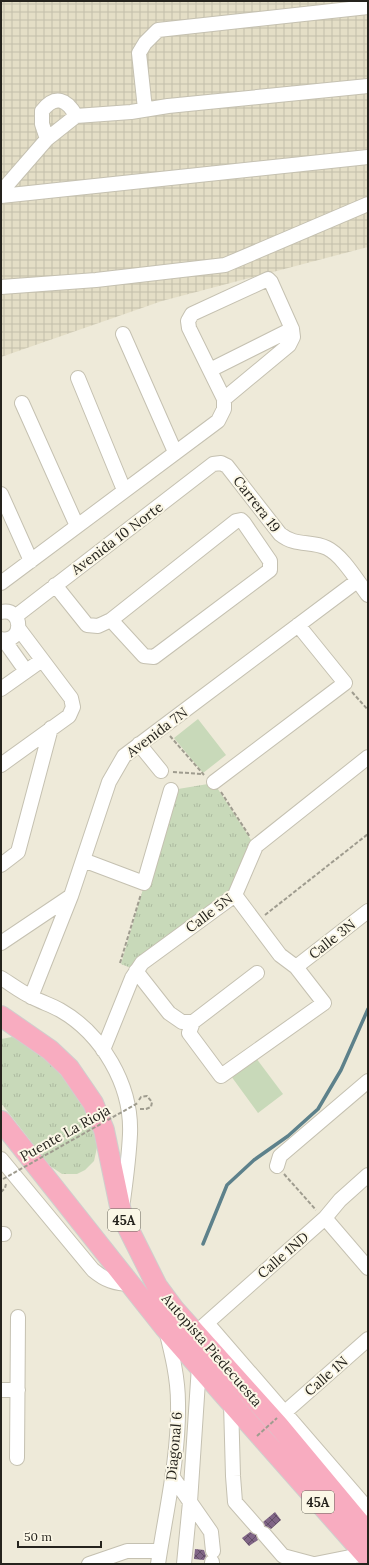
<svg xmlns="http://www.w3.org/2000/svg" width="369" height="1565" font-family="Lora,serif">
  <defs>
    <pattern id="industrial-grid" width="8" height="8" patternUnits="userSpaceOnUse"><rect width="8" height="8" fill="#e4dec6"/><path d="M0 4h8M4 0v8" fill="none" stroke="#c3beaa"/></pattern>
    <pattern id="grass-tufts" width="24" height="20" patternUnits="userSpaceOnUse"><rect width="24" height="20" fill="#c8d9b9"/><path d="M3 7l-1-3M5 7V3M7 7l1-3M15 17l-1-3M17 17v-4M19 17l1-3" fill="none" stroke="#acba9f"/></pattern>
    <pattern id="building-cross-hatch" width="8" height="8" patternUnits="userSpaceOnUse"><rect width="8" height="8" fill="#806586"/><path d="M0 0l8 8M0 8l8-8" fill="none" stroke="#634e67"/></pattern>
  </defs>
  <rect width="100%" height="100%" fill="#eeead9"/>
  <path fill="url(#industrial-grid)" d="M1,1H368V247L162,301L1,357Z"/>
  <path fill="url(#grass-tufts)" d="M214,783L255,846L235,894L136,970L121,964L172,790Z
    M12,1037L27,1042L60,1071L91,1114L98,1143L94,1161L85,1170L77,1174H62L50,1166L1,1103V1039Z"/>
  <path fill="#c8d9b9" d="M198,719L226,755L203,773L174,738Z
    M256,1058L283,1094L258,1113L231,1076Z"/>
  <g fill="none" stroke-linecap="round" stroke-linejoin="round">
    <path stroke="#5d818b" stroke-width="3.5" d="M203,1244L227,1185L254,1160L288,1136L318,1109L341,1070L368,1009"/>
  </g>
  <path fill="url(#building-cross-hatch)" d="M275,1512L281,1520L271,1529L265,1526L263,1522Z
    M250,1532L256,1535L258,1540L249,1546L242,1538Z
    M195,1549L204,1550L206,1556L204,1560L194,1559Z"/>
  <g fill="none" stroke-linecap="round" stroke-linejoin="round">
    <g stroke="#c5c1b1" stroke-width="16">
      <path id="minor" d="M145,109L139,53L145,43L158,30L368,7
        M47,139L42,124V111C55,94 67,99 76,116
        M1,192L47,139L76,116L131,112L168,106L368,86
        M1,196L368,157
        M1,287L96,280L225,265L368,204
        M123,334L175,452
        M210,370L292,329
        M78,378L124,490
        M22,403L77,526
        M1,494L31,561
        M1,583L218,421L224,409V399L289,345L293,337L292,329L271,282L268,279L192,314L188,321L189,328L224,399
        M55,585L87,625L98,626L111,620L236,521L241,520L244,523L270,561V570L154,657L144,656L111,620
        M1,612C24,607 24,644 1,639
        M16,616L213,464L221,463L227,466L280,534C296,547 310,540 327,548C342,555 358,582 368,595
        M4,640L26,671
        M1,689L42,660
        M139,744L161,771
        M1,765L69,716L73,707L71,698L19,629
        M214,782L345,683L298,625
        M83,860L144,883L171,790
        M1,865L18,852L51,728
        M1,943L71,896
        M296,967L368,911
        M136,971L169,1013L182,1022H193L257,973
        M1,978C11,984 21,992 32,997C41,1002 51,1005 60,1010C102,1034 132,1085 130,1134C129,1156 126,1179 123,1201
        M31,997L71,896L109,782L124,756L357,581
        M193,1022L189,1033L221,1076L324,1003L296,967L280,955L235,895
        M103,1050L132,978L142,963L235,895L256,846L368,757
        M1,1159L93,1270C105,1280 115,1284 131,1284
        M277,1166L280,1156L368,1081
        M325,1218L368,1268
        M1,1234H4
        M207,1323L368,1509
        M200,1329L325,1218L340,1200L368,1175
        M1,1390H18
        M231,1403L233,1476L235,1502L257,1527
        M284,1413L368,1339
        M17,1458L18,1317
        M172,1476L211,1532L213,1551
        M264,1534L283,1556L313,1564
        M89,1564L127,1551H160
        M158,1564C166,1510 179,1457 178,1403C178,1378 172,1354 166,1330
        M184,1564L190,1502L199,1366
        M212,1564V1562
        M315,1564L365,1554"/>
    </g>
    <g stroke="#cfcfcd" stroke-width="22">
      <path id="highway" d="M1,1016L50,1050L69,1068L93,1103L104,1130L122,1216L157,1286L174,1309L278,1425L368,1533
        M1,1121L165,1328L368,1558"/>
    </g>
    <path stroke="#9f9c8f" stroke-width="2" stroke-dasharray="4 2" stroke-linecap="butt" d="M352,692L368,710
      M170,736L204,775
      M173,772L202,774
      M221,792L250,837
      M265,915L368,834
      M120,963L141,894
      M139,1100L141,1097L147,1096L152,1102L151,1107L146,1109H140
      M284,1174L316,1210
      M1,1192L5,1188L6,1184"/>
    <use href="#minor" stroke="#fff" stroke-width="14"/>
    <use href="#highway" stroke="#f8acc0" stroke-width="20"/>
    <path stroke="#9f9c8f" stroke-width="2" stroke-dasharray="4 2" stroke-linecap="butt" d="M3,1179L138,1103
      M257,1436L277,1418"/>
  </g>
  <g text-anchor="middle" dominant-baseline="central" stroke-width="4" stroke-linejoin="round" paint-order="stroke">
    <g fill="#fbf7e6" stroke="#656359" stroke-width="1">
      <rect x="108" y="1209" width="32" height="22" rx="3"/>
      <rect x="302" y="1491" width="32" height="22" rx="3"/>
    </g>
    <g font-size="13" font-weight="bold" fill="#25231d">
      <text x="124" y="1220">45A</text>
      <text x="318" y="1502">45A</text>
    </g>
    <g font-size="14" fill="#25231d" stroke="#fbf7e6">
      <text transform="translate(257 504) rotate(52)">Carrera 19</text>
      <text transform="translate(117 538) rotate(-37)">Avenida 10 Norte</text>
      <text transform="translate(157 732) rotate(-37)">Avenida 7N</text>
      <text transform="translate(209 913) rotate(-37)">Calle 5N</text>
      <text transform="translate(332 939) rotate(-38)">Calle 3N</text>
      <text transform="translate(65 1133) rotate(-29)">Puente La Rioja</text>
      <text transform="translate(283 1255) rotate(-41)">Calle 1ND</text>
      <text transform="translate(212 1350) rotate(49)">Autopista Piedecuesta</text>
      <text transform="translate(326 1376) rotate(-41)">Calle 1N</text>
      <text transform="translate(174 1446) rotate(-85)">Diagonal 6</text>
    </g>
  </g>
  <rect width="369" height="1565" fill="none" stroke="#25231d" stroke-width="4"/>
  <path d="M18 1541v6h83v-6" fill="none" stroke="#25231d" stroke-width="2"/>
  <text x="24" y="1541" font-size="12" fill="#25231d" stroke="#fbf7e6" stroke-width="3" paint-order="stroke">50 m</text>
</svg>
